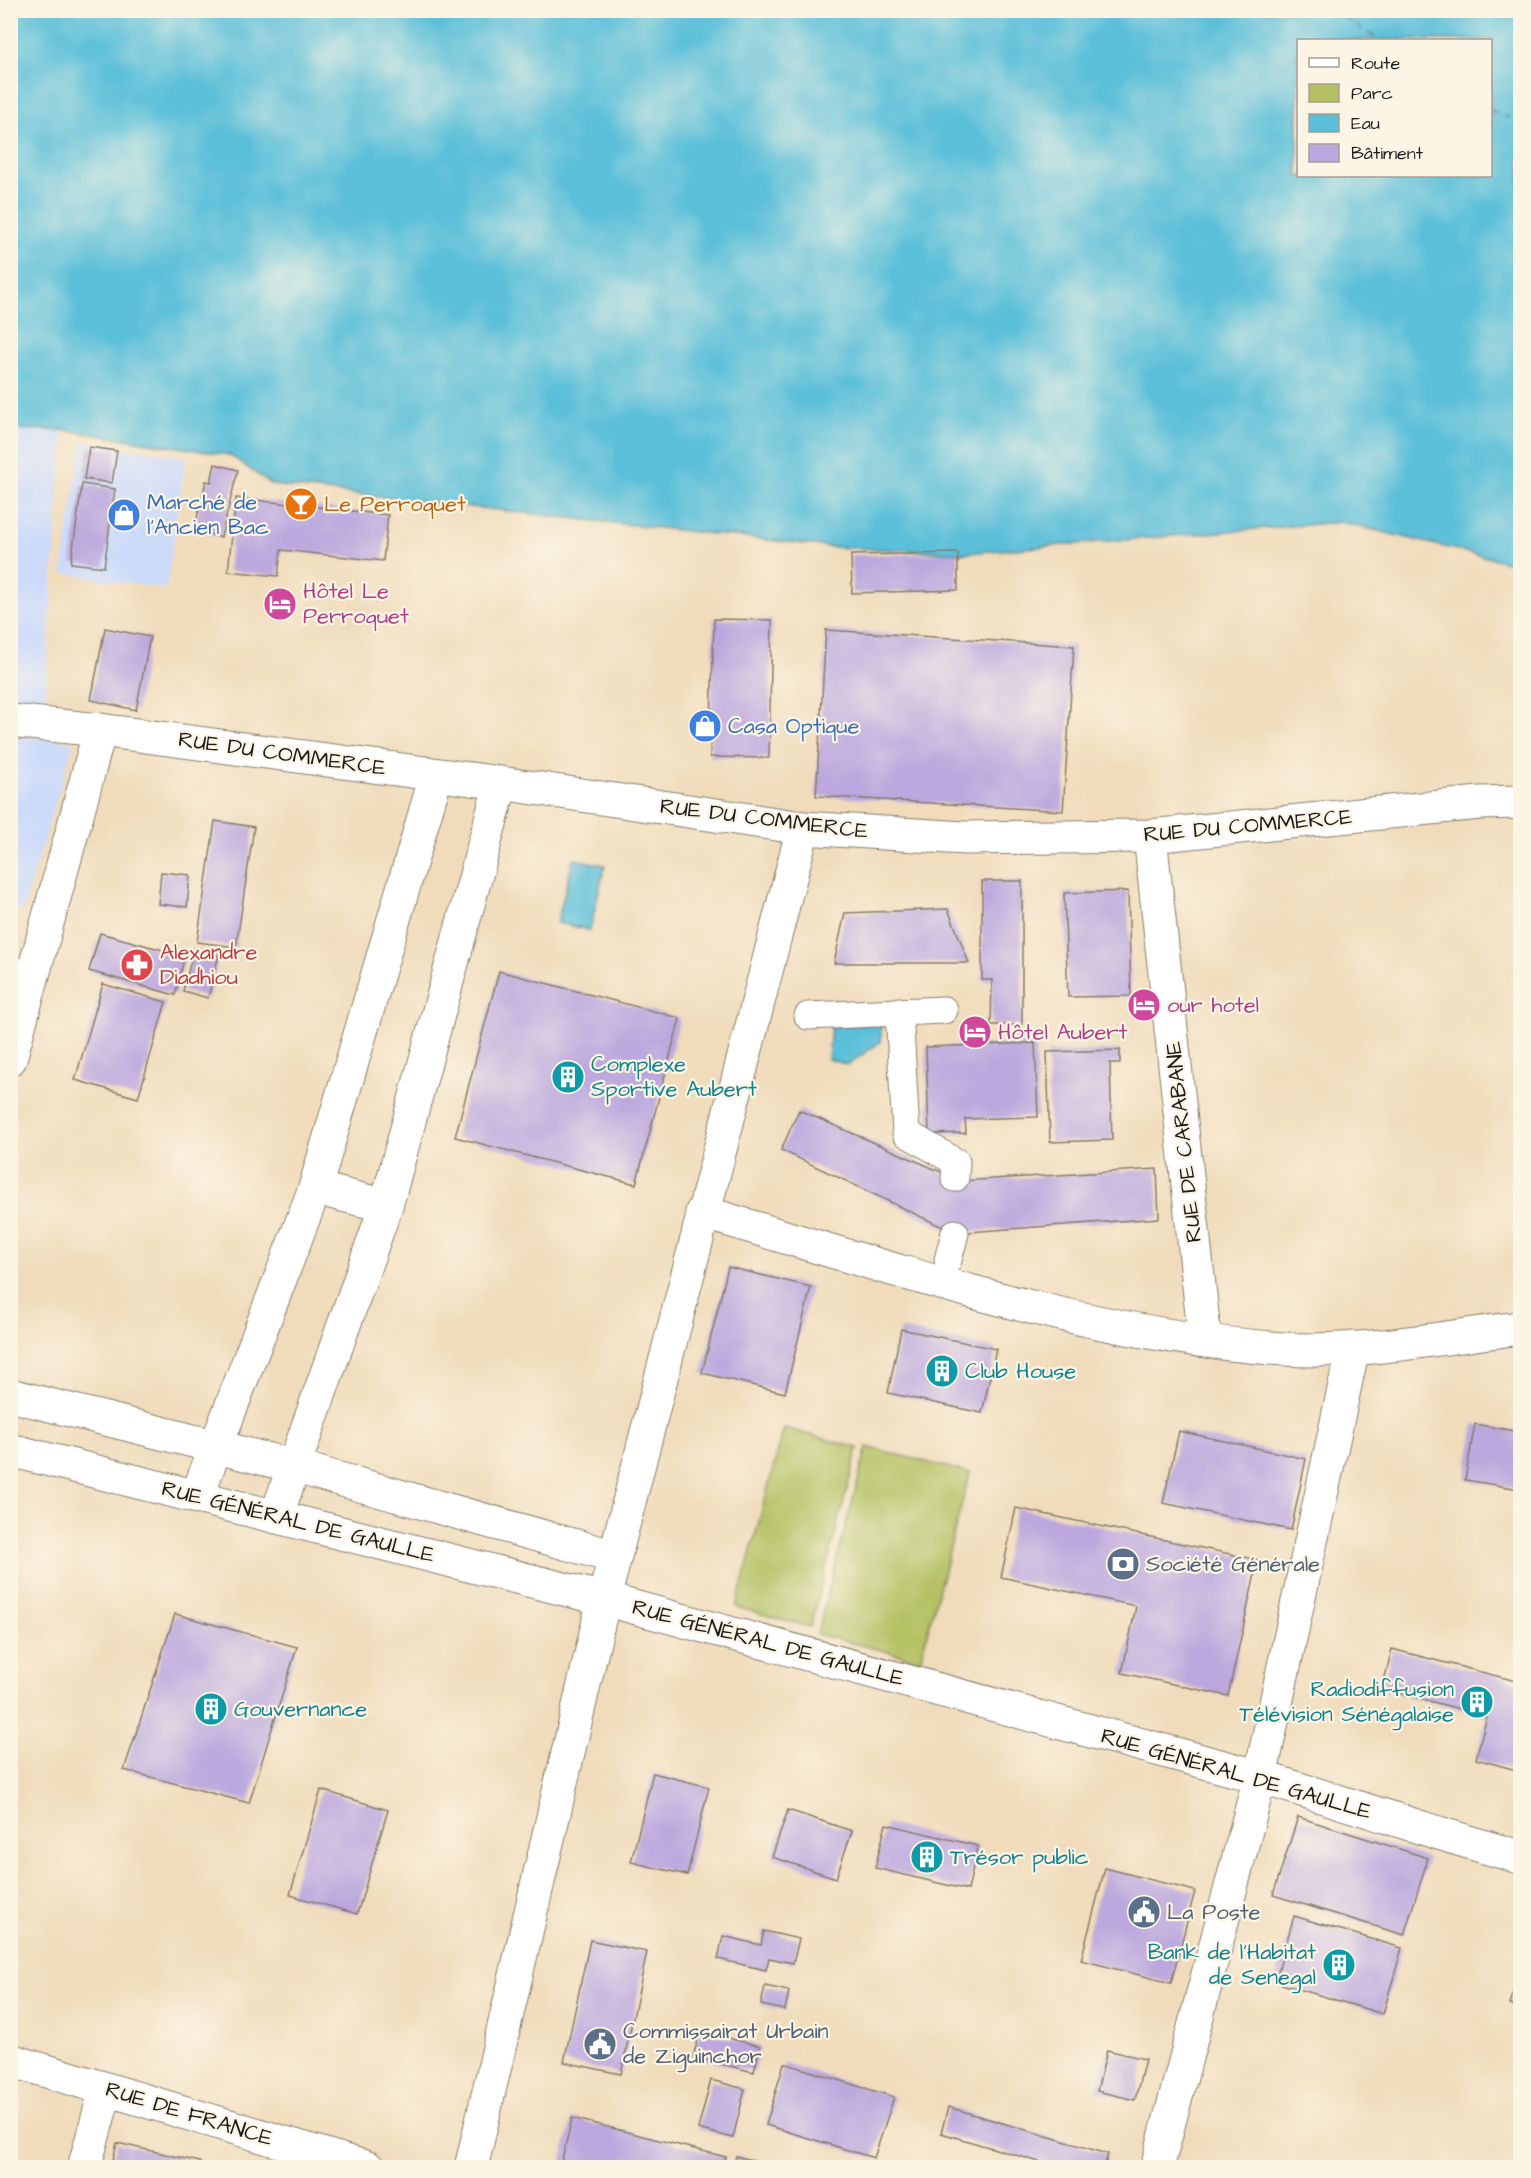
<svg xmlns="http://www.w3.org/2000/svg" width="1531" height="2178" font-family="'Architects Daughter',sans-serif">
  <rect width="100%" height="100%" fill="#fcf5e5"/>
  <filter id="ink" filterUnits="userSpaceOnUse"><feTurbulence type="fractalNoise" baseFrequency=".0167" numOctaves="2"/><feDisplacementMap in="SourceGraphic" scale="12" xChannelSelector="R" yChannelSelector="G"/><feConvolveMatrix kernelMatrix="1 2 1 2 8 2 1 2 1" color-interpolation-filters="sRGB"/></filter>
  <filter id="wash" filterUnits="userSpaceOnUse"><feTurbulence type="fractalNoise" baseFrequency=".008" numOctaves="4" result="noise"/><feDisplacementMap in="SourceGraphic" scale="24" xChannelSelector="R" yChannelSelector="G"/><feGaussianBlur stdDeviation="1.35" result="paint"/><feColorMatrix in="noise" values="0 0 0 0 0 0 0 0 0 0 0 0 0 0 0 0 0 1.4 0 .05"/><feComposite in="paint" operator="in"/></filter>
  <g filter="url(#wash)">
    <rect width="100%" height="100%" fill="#f0dcbb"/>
    <path fill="#cddbfa" d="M11,429L63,430L44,709L11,705Z
      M82,441L186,457L166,589L62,573Z
      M11,735L74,742L22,911L11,909Z"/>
    <path fill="#b4c163" stroke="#686e40" stroke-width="1.5" d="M784,1428L858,1448L810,1627L736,1607Z
      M867,1447L970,1473L920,1660L817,1634Z"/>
    <path fill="#5bbfd9" stroke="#3c6e7a" stroke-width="1.5" fill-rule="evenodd" d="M11,10L1520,11V565L1341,522L965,553L831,547L272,485L230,455L64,430L11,429ZM1298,40H1490V176H1298Z
      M573,859L605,865L590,930L557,923Z
      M881,1024V1041L848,1065L828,1059L831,1026Z"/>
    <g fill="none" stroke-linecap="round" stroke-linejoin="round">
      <path stroke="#355d68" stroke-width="1.5" stroke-dasharray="8 6" stroke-linecap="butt" d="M1332,10L1379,40
        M1490,110L1520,122"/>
    </g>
    <g id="blocks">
      <path fill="#bca8de" d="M89,447L117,451L112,483L84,479Z
        M215,464L238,470L221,537L194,531L206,481L211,482Z
        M82,484L115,489L104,567L71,563Z
        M236,498L388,515L383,561L281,550L278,576L228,571Z
        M958,553V590L852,593L851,555Z
        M714,619L772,620L769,758L710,757Z
        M105,628L150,637L136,710L91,700Z
        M826,630L1074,646L1063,811L816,796Z
        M215,821L254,827L236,947L197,942Z
        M161,872L190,875L187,907L158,904Z
        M982,881H1022V1025H991L992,980H982Z
        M1128,891L1131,996L1068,997L1064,893Z
        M948,909L969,963H834L845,913Z
        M100,933L185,956L175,995L89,971Z
        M194,949L219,955L208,998L183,991Z
        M499,971L680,1018L636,1184L455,1137Z
        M103,984L166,1002L138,1098L75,1080Z
        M1035,1043L1038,1117L965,1119L966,1133L929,1134L926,1047Z
        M1120,1050V1063H1110L1112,1140L1050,1142L1047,1052Z
        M799,1110L962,1181L1157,1169L1159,1218L955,1233L781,1150Z
        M728,1267L811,1287L785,1393L702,1373Z
        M901,1329L996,1349L982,1413L888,1393Z
        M1475,1424L1520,1432V1489L1465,1480Z
        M1179,1431L1306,1459L1291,1530L1163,1503Z
        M1016,1508L1258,1560L1228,1696L1122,1673L1136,1606L1001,1577Z
        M175,1614L297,1647L249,1803L124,1770Z
        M1392,1649L1520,1682V1771L1476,1759L1487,1716L1382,1689Z
        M653,1773L709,1787L687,1875L631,1862Z
        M321,1790L388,1810L357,1914L290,1895Z
        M788,1810L852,1831L836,1878L772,1857Z
        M1298,1817L1428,1858L1404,1935L1273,1895Z
        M886,1824L978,1846L968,1890L875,1868Z
        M1105,1868L1195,1891L1171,1983L1081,1960Z
        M1294,1916L1402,1948L1383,2014L1275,1982Z
        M764,1931L799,1939L793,1963L769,1958L766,1970L718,1959L723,1936L761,1945Z
        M590,1940L647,1952L621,2074L564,2062Z
        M1520,1965V2008L1510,2005Z
        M765,1986L789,1991L785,2010L761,2005Z
        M700,2031L760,2046L754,2072L693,2057Z
        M1107,2050L1145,2059L1135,2100L1097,2091Z
        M784,2063L894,2097L874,2158L766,2125Z
        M711,2080L745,2089L733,2138L698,2129Z
        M948,2107L1108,2154L1104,2168H1060L941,2133Z
        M572,2118L726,2157L723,2168H560Z
        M117,2143L200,2162L199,2168H111Z
        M736,2156L778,2167V2168H733Z"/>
    </g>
  </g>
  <g filter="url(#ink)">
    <use href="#blocks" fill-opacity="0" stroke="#867c6c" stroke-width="1.5"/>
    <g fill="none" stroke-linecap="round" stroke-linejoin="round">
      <g stroke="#867c6c" stroke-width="29">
        <path id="pedestrian" d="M899,1011L906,1133L956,1162L955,1178
          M808,1016L944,1010
          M948,1260L955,1233"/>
      </g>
      <g stroke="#867c6c" stroke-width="35">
        <path id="minor" d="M10,721L100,730
          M1150,836L1205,1341
          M315,1188L386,1206
          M702,1212C891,1268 1088,1336 1285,1349C1363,1354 1443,1337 1520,1328
          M10,1395L293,1466L615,1557
          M10,1450L604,1599L1260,1777C1347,1803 1433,1833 1520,1857
          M197,1496L315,1188L436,776
          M276,1517L386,1206L501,783
          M10,2060L368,2168
          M84,2168L106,2089
          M471,2168L604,1599L803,828
          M1157,2168L1260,1777L1353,1348"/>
      </g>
      <g stroke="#867c6c" stroke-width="35">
        <path id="tertiary" d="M10,1059L100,730L501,783L803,828L965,838L1150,836L1480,803L1520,802"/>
      </g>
      <use href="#pedestrian" stroke="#fff" stroke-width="27"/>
      <use href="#minor" stroke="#fff" stroke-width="33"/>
      <use href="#tertiary" stroke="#fff" stroke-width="33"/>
    </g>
  </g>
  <defs>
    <g id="bar-disc" transform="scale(1.725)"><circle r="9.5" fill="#e8710a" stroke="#fcf5e5"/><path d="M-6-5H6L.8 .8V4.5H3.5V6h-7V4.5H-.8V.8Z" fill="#fff"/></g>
    <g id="shop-disc" transform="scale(1.725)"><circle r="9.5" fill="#3f7fe0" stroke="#fcf5e5"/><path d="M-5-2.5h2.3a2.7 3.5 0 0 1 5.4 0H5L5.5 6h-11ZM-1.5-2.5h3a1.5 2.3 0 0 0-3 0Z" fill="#fff"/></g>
    <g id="hotel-disc" transform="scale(1.725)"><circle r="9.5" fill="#d1479c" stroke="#fcf5e5"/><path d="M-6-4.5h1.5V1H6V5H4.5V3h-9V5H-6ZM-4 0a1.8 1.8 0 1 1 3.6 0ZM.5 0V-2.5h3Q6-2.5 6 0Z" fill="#fff"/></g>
    <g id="pharmacy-disc" transform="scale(1.725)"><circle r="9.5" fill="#e0444e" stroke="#fcf5e5"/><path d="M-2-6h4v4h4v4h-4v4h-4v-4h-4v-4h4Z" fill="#fff"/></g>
    <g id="building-disc" transform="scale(1.725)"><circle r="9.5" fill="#0f9aa8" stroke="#fcf5e5"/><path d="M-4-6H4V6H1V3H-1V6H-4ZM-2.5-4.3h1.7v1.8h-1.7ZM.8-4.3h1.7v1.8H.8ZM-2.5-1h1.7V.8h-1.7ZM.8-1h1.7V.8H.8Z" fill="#fff"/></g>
    <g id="bank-disc" transform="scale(1.725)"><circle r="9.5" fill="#5c6f8a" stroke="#fcf5e5"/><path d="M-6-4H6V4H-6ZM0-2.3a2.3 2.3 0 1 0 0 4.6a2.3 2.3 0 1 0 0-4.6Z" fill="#fff"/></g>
    <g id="civic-disc" transform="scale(1.725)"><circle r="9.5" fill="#5c6f8a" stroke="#fcf5e5"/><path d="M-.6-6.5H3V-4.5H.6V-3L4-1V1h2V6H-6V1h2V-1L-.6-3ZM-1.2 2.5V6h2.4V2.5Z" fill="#fff"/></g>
  </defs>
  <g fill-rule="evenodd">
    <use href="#bar-disc" x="301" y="504"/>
    <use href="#shop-disc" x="124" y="515"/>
    <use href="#hotel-disc" x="280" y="604"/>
    <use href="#shop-disc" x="705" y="726"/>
    <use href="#pharmacy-disc" x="137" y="965"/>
    <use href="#hotel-disc" x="1144" y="1005"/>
    <use href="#hotel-disc" x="975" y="1032"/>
    <use href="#building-disc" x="568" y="1077"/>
    <use href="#building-disc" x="942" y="1371"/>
    <use href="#bank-disc" x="1123" y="1564"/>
    <use href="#building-disc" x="1477" y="1702"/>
    <use href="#building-disc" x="211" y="1709"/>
    <use href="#building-disc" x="927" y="1857"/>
    <use href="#civic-disc" x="1144" y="1912"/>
    <use href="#building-disc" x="1339" y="1965"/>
    <use href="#civic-disc" x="600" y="2044"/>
  </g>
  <g text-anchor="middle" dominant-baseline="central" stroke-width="4.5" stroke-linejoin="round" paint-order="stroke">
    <g font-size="22" fill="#366cbe" stroke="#fcf5e5" text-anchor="start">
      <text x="147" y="502">Marché de<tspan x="147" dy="25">l'Ancien Bac</tspan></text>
      <text x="728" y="726">Casa Optique</text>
    </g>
    <g font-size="22" fill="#c56008" stroke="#fcf5e5" text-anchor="start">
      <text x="324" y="504">Le Perroquet</text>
    </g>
    <g font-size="22" fill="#b23c85" stroke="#fcf5e5" text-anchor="start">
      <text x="303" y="591">Hôtel Le<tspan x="303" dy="25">Perroquet</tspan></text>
      <text x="1167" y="1005">our hotel</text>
      <text x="998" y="1032">Hôtel Aubert</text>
    </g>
    <g font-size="22" fill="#1c1c1c" stroke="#fcf5e5">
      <text transform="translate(282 754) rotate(8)">RUE DU COMMERCE</text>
      <text transform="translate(764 819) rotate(7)">RUE DU COMMERCE</text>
      <text transform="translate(1248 826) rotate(-5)">RUE DU COMMERCE</text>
      <text transform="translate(1184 1142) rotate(-96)">RUE DE CARABANE</text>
      <text transform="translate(298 1522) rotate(14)">RUE GÉNÉRAL DE GAULLE</text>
      <text transform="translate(768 1643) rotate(15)">RUE GÉNÉRAL DE GAULLE</text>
      <text transform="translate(1236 1774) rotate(16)">RUE GÉNÉRAL DE GAULLE</text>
      <text transform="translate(189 2114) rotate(17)">RUE DE FRANCE</text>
    </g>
    <g font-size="22" fill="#be3a42" stroke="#fcf5e5" text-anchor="start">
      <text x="160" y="952">Alexandre<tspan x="160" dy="25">Diadhiou</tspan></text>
    </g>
    <g font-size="22" fill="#0d838f" stroke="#fcf5e5" text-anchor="start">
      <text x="591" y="1064">Complexe<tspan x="591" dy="25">Sportive Aubert</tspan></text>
      <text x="965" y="1371">Club House</text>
      <text x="1454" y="1689" text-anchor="end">Radiodiffusion<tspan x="1454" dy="25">Télévision Sénégalaise</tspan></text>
      <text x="234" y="1709">Gouvernance</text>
      <text x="950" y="1857">Trésor public</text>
      <text x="1316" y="1952" text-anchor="end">Bank de l'Habitat<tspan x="1316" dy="25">de Senegal</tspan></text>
    </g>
    <g font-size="22" fill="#4e5e75" stroke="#fcf5e5" text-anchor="start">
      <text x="1146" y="1564">Société Générale</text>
      <text x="1167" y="1912">La Poste</text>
      <text x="623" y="2031">Commissairat Urbain<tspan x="623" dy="25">de Ziguinchor</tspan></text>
    </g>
  </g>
  <rect width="1531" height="2178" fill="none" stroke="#fcf5e5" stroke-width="36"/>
  <rect x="1297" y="39" width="195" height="138" fill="#fcf5e5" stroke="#a29e95" stroke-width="1.5"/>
  <rect x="1309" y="58" width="30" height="9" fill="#ffffff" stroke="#a29e95" stroke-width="1.5"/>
  <text x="1351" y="69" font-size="18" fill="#1c1c1c">Route</text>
  <rect x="1309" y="84" width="30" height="18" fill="#b4c163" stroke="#a29e95" stroke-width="1.5"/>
  <text x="1351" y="99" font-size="18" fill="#1c1c1c">Parc</text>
  <rect x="1309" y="114" width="30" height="18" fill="#5bbfd9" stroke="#a29e95" stroke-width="1.5"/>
  <text x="1351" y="129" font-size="18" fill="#1c1c1c">Eau</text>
  <rect x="1309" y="144" width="30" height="18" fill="#bca8de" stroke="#a29e95" stroke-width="1.5"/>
  <text x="1351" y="159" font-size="18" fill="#1c1c1c">Bâtiment</text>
</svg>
